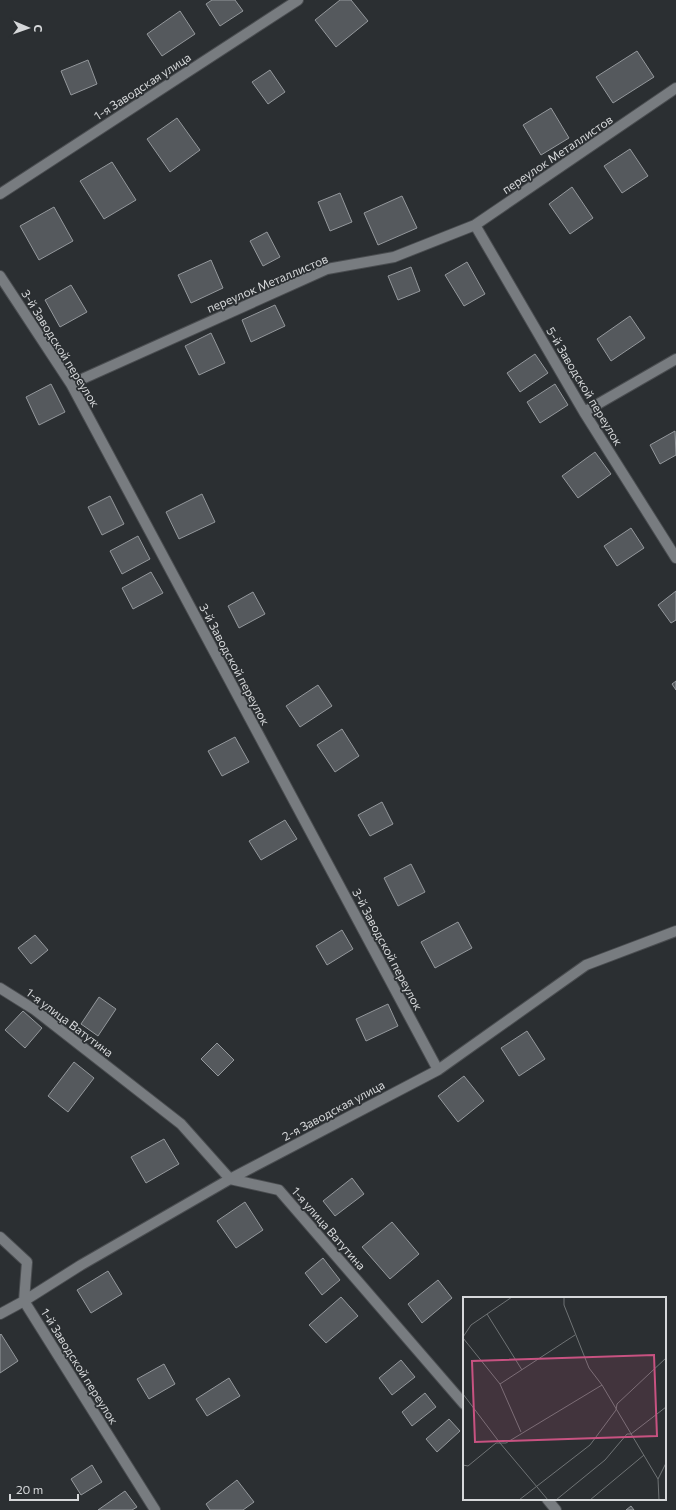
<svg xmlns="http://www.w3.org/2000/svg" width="676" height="1510" font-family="Commissioner,sans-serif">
  <rect width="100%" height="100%" fill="#2b2f32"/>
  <path fill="#55595d" stroke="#94989c" d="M212,0H235L243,11L220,26L206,4Z
    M340,0H351L368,21L336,47L315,20Z
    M180,11L195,34L162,56L147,34Z
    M637,51L654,77L613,103L596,77Z
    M88,60L97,84L71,95L61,71Z
    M270,70L285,92L268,104L252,82Z
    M551,108L569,138L541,155L523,125Z
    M177,118L200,150L170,172L147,139Z
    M630,149L648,176L622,193L604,166Z
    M112,162L136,200L104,219L80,181Z
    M572,187L593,218L570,234L549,204Z
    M340,193L352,222L330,231L318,202Z
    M402,196L417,228L378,245L364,213Z
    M54,207L73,241L39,260L20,226Z
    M267,232L280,257L263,266L250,241Z
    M211,260L223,288L191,303L178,275Z
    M467,262L485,294L464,306L445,275Z
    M411,267L420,291L398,300L388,276Z
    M71,285L87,312L60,327L45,300Z
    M275,305L285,326L251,342L242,320Z
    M630,316L645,338L611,361L597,339Z
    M211,333L225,363L199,375L185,346Z
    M535,354L548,373L520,392L507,373Z
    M51,384L65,412L39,425L26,397Z
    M555,384L568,405L540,423L527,402Z
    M675,431L676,455L660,464L650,445Z
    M595,452L611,474L578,498L562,476Z
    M202,494L215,522L179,539L166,512Z
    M110,496L124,524L102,535L88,507Z
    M631,528L644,548L617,566L604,546Z
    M138,536L150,559L122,574L110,551Z
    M151,572L163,593L133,609L122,588Z
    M676,591V620L671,623L658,605Z
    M253,592L265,614L239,628L228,606Z
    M676,681V690L672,684Z
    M318,685L332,706L300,727L286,706Z
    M342,729L359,756L335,772L317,745Z
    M235,737L249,762L222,776L208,751Z
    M382,802L393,824L370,836L358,815Z
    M285,820L297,839L261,860L249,841Z
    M411,864L425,892L398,906L384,878Z
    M458,922L472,948L435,968L421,942Z
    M342,930L353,949L327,965L316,946Z
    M35,935L48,950L31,964L18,948Z
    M99,997L116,1009L98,1036L81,1024Z
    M388,1004L398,1026L366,1041L356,1019Z
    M23,1011L42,1028L25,1048L5,1030Z
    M527,1031L545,1059L519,1076L501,1048Z
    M217,1043L234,1060L218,1076L201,1059Z
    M74,1062L94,1078L68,1112L48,1096Z
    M464,1076L484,1101L458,1122L438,1096Z
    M164,1139L179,1164L146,1183L131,1157Z
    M352,1178L364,1194L335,1216L323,1201Z
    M245,1202L263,1230L236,1248L217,1221Z
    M392,1222L419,1254L390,1279L362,1247Z
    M323,1258L340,1280L322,1295L305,1273Z
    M108,1271L122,1294L91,1313L77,1290Z
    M438,1280L452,1298L422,1323L408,1304Z
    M341,1297L358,1316L326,1343L309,1325Z
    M1,1334L18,1361L0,1373V1335Z
    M401,1360L415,1377L392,1395L379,1378Z
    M164,1364L175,1384L149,1399L137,1379Z
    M229,1378L240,1396L207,1416L196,1399Z
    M425,1393L436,1407L412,1426L402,1412Z
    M449,1419L460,1431L437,1452L426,1439Z
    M92,1465L102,1482L81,1495L71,1479Z
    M237,1480L254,1502L243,1510H210L206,1504Z
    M125,1491L137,1507L132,1510H98Z
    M631,1506L634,1510H626Z"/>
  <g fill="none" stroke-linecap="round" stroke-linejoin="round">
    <g stroke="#4a4d50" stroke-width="12">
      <path id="street" d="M0,194L298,0
        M475,225L584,412L676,558
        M0,276L71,384L438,1070
        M71,384L327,269L394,257L475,225L676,88
        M584,412L676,359
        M0,988L35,1010L181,1124L230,1179L279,1190L464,1404
        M0,1237L27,1262L24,1301L155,1510
        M0,1314L24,1301L81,1265L230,1179L438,1070L586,965L676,931
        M547,1499L556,1510"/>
    </g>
    <use href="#street" stroke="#787c80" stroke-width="10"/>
  </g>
  <g text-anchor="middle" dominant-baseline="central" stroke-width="3.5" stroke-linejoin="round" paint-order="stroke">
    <g font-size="12" fill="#d6d8da" stroke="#2b2f32">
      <text transform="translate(142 86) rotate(-33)">1-я Заводская улица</text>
      <text transform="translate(557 154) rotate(-34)">переулок Металлистов</text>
      <text transform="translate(267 283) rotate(-23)">переулок Металлистов</text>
      <text transform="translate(61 348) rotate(58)">3-й Заводской переулок</text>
      <text transform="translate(585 386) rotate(59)">5-й Заводской переулок</text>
      <text transform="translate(235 664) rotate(62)">3-й Заводской переулок</text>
      <text transform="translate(388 949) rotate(62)">3-й Заводской переулок</text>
      <text transform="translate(70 1022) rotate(37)">1-я улица Ватутина</text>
      <text transform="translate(333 1110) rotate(-28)">2-я Заводская улица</text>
      <text transform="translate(329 1228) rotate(49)">1-я улица Ватутина</text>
      <text transform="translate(80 1366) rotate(58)">1-й Заводской переулок</text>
    </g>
  </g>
  <g transform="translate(463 1297)">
    <rect width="203" height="203" fill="#2b2f32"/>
    <path fill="none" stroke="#6f7375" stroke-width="1" d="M101,0V8L126,71L139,88L195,182M24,17L59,73M0,40L8,28L49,0M0,41L37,87L58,135M37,87L112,38M0,97L37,146L85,203M0,168L5,169L33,146H43L139,88M56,203L127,148L153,113L154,107L203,61M93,203L142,163L164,137H168L203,110M127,203L181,158M196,203L195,182L203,166"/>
    <path fill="#c85281" fill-opacity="0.15" stroke="#c85281" stroke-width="2" d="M191,58L194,139L12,145L9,64Z"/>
    <rect width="203" height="203" fill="none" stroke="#d6d8da" stroke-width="2"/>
  </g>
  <g transform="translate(28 28) rotate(92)" stroke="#2b2f32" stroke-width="3" paint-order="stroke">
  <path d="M0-3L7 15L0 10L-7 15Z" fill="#d6d8da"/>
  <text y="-6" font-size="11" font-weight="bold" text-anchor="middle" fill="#d6d8da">С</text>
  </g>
  <path d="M10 1494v6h68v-6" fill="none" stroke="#d6d8da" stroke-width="2"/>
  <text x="16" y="1494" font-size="12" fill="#d6d8da" stroke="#2b2f32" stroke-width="3" paint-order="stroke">20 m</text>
</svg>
